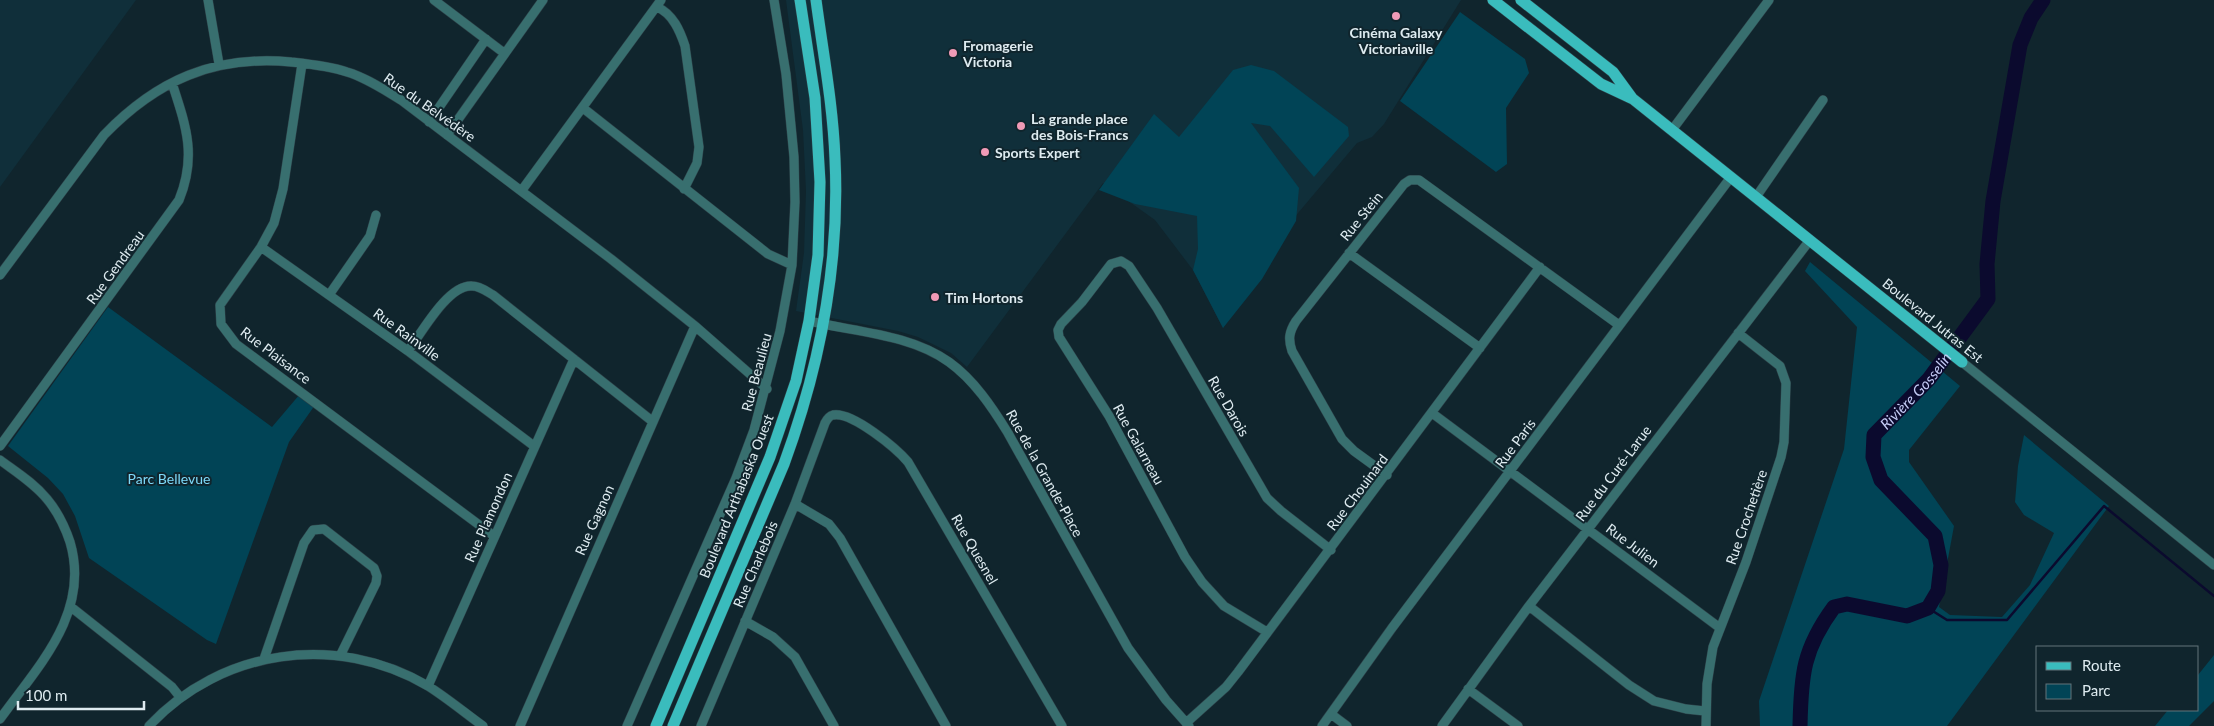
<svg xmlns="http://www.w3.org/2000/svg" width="2214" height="726" font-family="Lato,sans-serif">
  <rect width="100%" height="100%" fill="#10252d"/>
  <path fill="#102f3a" d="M0,0H136L0,187Z
    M786,0H1461L1384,124L1372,137L1357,143L1293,219L1223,328L1193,270L1155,220L1103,183L967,367L951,353L918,337L898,331L796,311L804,253L806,191L803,130Z"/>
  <path fill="#014456" d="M1460,12L1525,59L1529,73L1506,108L1507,164L1496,172L1400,101Z
    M1251,65L1274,71L1348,127L1349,136L1314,177L1270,126L1251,123L1299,188L1296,221L1262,279L1223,328L1193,270L1198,249L1197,216L1135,204L1099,190L1154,114L1179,137L1233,70Z
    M1810,262L1960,386L1909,450V462L1954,526L1939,607L1950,615L2002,617L2030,585L2054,533L2024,515L2015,502L2018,466L2024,435L2109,506L1947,726H1760L1759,701L1844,449L1857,327L1805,271Z
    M108,307L272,427L300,394L315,405L289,442L216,644L207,640L89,558L75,516L63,494L48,478L8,446Z
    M2214,655V701L2189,726H2155L2168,710H2198V675Z"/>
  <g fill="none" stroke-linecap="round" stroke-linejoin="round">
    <path stroke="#0b0a2e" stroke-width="2.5" d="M1928,608L1947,620H2007L2104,506L2214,596"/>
    <path stroke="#0b0a2e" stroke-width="15" id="s1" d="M1800,726C1801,675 1803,649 1834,607L1847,604L1907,616L1928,608L1938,591L1941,565L1935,536L1881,480L1873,457L1874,435L1929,379L1988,299L1987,264L1993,201L2020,45L2031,18L2043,0"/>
    <g stroke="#2d4148" stroke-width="10">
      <path id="minor" d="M208,0L219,64
        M434,0L504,53
        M657,7C673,14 680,31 685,46L699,147L697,163L684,189
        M302,64L283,189L274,223L261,247L220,305L221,324L236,344L494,536
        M583,108L768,254L792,265
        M429,122L486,39
        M1672,130L1769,0
        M447,135L543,0
        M522,190L661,0
        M1756,197L1823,100
        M261,247L408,351L534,446
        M1349,253L1480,348
        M0,275L104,135C157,80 214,55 291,62C309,64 329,66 347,72C367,78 384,90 401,100L611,259L695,326L767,389
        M329,295L370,236L376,215
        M809,321C855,332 910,334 949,362C974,380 992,407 1008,433L1128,648L1166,700L1189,726
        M408,351C421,334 448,284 472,286C480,286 486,291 493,295L652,421
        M1962,362L2214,565
        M1432,413L1720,628
        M0,446L179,200C197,156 186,126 172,83
        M0,460C16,472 34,483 47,499C57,511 65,527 70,542C91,613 38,666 0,719
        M1387,475L1354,451L1342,439L1292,351C1288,339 1289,332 1296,321L1404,184L1410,180H1419L1619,325
        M795,504L829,524L840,538L946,726
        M1529,606L1629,685L1654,701L1686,709L1705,711
        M71,607L172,687L180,697
        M745,621L773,637L795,657L834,726
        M1267,632L1224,606L1202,582L1185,557L1109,416L1059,337L1058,330L1061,324L1082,302L1111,264L1121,261L1129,266L1157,308L1267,498L1281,511L1331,550
        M264,659L304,543L313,530L324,529L374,568L377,576L376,583L340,656
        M428,686L574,359
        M1468,689L1518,726
        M1331,714L1347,726
        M1186,723L1226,687L1238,672L1540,267
        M149,726C221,649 336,632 428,686C447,698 465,713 483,726
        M520,726L695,326
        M627,726L736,478L754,430L780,331L792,265L795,202L794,157L786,74L774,0
        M701,726L795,504L825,423C827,419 829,416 833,415C852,411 897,449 908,462L1062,726
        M1322,726L1392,628L1731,177
        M1442,726L1529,606L1810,240
        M1706,726L1707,684L1713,647L1746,562L1781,457L1784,442L1786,383L1780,366L1738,333"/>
    </g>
    <g stroke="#2d4148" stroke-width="12">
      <path id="major" d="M1493,0L1601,84L1633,99L1962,362
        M1521,0L1613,72L1632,98
        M656,726L770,457L796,381L809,321L818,255L820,182L815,98L800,0
        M673,726L784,464C820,366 840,263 835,159C833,105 823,53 816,0"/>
    </g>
    <use href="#minor" stroke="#386f6f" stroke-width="9"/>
    <use href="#major" stroke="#3abcbd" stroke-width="11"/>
  </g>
  <g fill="#f09ab6" stroke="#10252d" stroke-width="2">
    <circle cx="1396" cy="16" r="5"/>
    <circle cx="953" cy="53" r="5"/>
    <circle cx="1021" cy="126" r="5"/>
    <circle cx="985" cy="152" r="5"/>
    <circle cx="935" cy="297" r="5"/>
  </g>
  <g text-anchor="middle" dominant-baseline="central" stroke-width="4" stroke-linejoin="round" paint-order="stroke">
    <g font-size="14" font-weight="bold" fill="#deebf0" stroke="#10252d" text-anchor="start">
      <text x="1396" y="32" text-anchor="middle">Cinéma Galaxy<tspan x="1396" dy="16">Victoriaville</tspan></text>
      <text x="963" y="45">Fromagerie<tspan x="963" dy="16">Victoria</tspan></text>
      <text x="1031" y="118">La grande place<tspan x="1031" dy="16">des Bois-Francs</tspan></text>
      <text x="995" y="152">Sports Expert</text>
      <text x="945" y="297">Tim Hortons</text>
    </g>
    <g font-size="14" fill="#deebf0" stroke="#10252d">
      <text transform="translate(430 107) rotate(35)">Rue du Belvédère</text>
      <text transform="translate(1361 216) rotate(-51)">Rue Stein</text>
      <text transform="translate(115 267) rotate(-54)">Rue Gendreau</text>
      <text transform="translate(1933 320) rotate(39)">Boulevard Jutras Est</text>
      <text transform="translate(407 334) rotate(36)">Rue Rainville</text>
      <text transform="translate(276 355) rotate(37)">Rue Plaisance</text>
      <text transform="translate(756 372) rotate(-75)">Rue Beaulieu</text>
      <text transform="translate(1229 406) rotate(60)">Rue Darois</text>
      <text transform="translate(1515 443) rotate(-53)">Rue Paris</text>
      <text transform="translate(1139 444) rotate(61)">Rue Galarneau</text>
      <text transform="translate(1045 473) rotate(61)">Rue de la Grande-Place</text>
      <text transform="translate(1613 473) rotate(-53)">Rue du Curé-Larue</text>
      <text transform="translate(1357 492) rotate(-53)">Rue Chouinard</text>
      <text transform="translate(736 496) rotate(-68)">Boulevard Arthabaska Ouest</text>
      <text transform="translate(488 517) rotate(-66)">Rue Plamondon</text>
      <text transform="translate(1746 517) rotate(-71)">Rue Crochetière</text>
      <text transform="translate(594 520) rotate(-66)">Rue Gagnon</text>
      <text transform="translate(1633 545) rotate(37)">Rue Julien</text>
      <text transform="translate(975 549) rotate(60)">Rue Quesnel</text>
      <text transform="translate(755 564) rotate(-67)">Rue Charlebois</text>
    </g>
    <g font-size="14" fill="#7dd9f9" stroke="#10252d">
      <text x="169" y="478">Parc Bellevue</text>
    </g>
    <g font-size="15" font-style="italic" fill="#c4cbf5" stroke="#10252d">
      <text stroke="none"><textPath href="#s1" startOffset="484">Rivière Gosselin</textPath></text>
    </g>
  </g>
  <rect x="2036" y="646" width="162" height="65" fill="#10252d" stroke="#62747b"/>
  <rect x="2046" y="662" width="25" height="8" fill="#3abcbd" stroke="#62747b"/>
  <text x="2082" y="671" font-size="15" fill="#deebf0">Route</text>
  <rect x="2046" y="684" width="25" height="15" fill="#014456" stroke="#62747b"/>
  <text x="2082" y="696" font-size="15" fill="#deebf0">Parc</text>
  <path d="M18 701v8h126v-8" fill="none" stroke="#deebf0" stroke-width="2.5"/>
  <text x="25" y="701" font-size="15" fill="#deebf0" stroke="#10252d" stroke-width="4" paint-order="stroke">100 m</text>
</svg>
